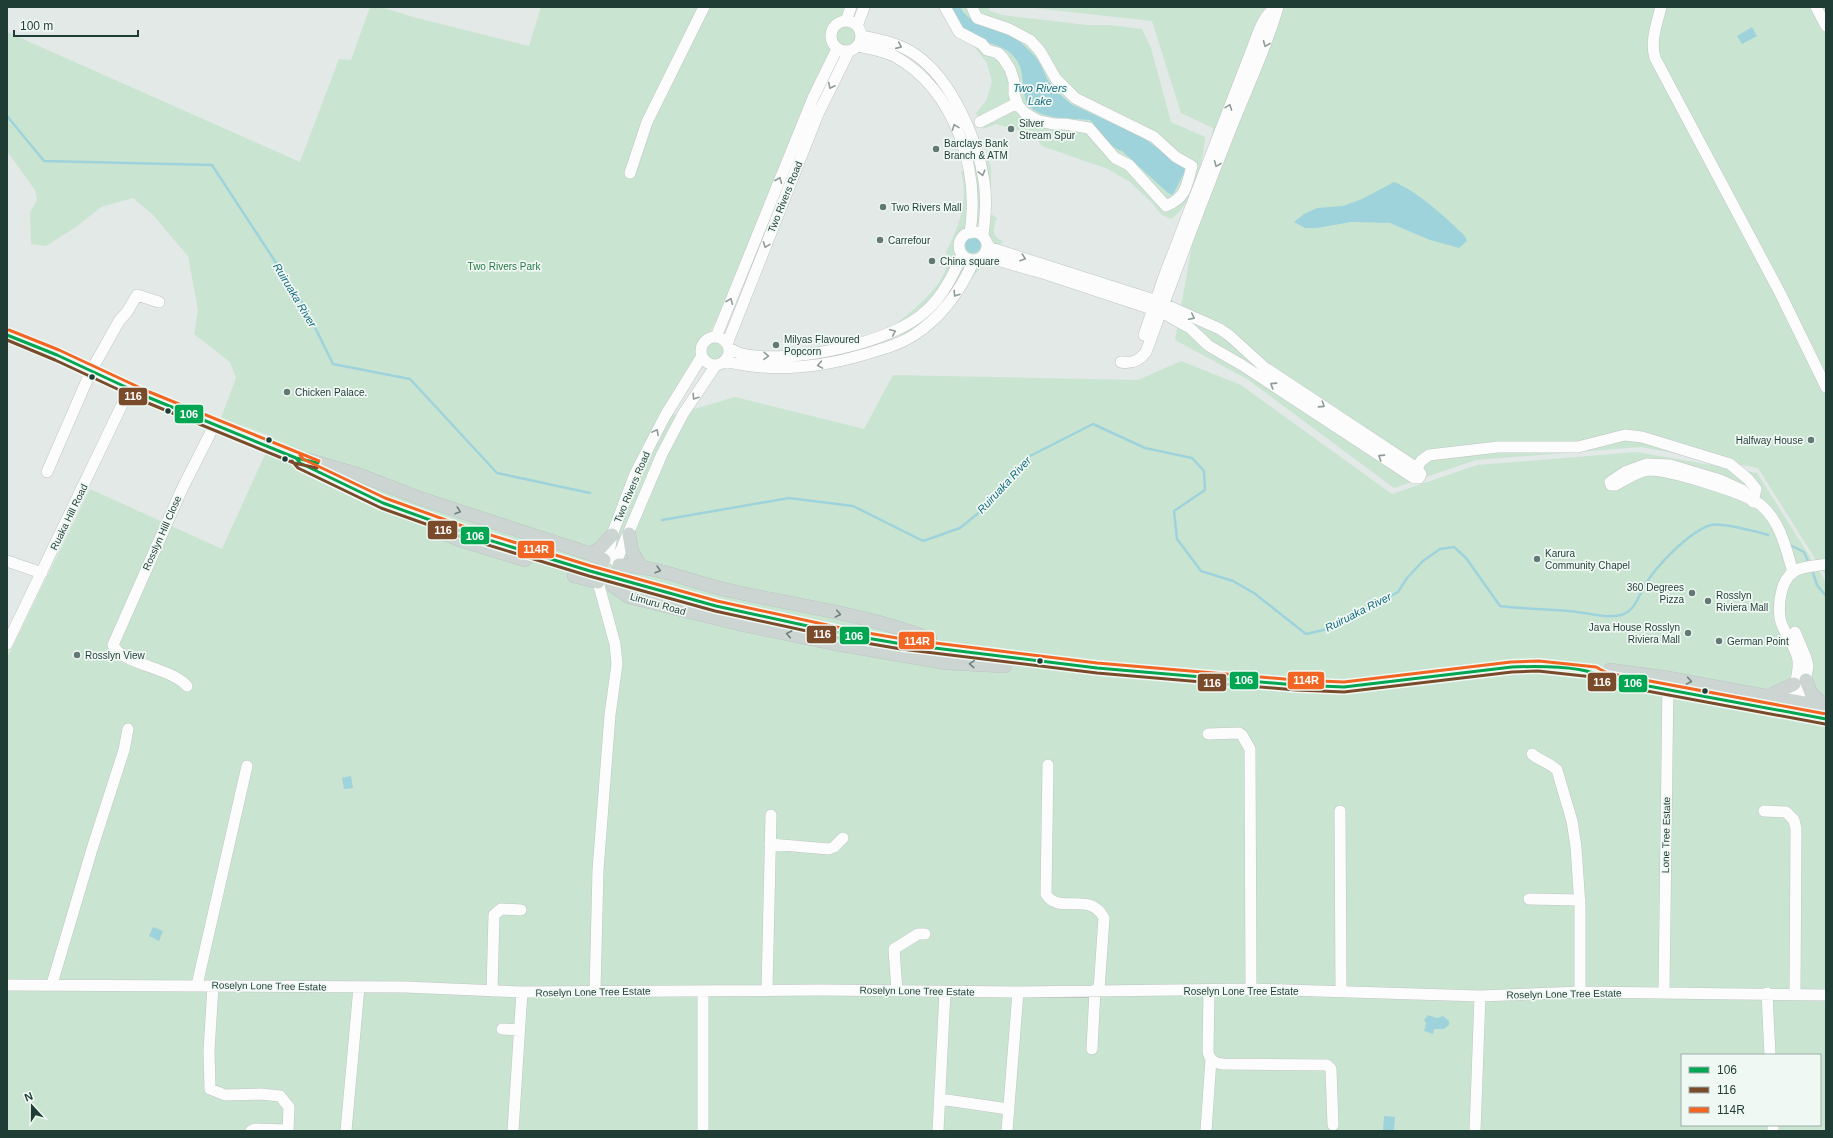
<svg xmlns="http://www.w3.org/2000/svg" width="1833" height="1138" font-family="Arial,sans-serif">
  <rect width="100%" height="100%" fill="#e2e9e6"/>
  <path fill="#cae4d2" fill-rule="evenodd" d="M370,7H381L413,17L529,46L541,7H847L841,24C853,23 859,28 858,40C853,51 843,51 835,44L826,72L762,224L706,341C724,333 734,352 724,359C721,362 715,362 712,363L705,359L701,350L667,417L735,397L864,429L893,375L1138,380L1181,361L1241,385L1392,494L1477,465L1637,452L1757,473L1826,582V1131H7V658L90,489L222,549L273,437L221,418L236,378L230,362L194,334L198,310L188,256L153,215L133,198L101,207L76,227L46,246L31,244L30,213L37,200L35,190L7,151V32L300,162L339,59L351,60ZM1682,1055H1820V1125H1682Z
    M941,7H988L990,11L1002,15L1087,25H1110L1142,29L1151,48L1171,122L1205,137C1203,164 1194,203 1171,219L1162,215L1150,201L1130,182L1108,169L1042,146L1033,135L996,124L983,129L976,113L986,101L992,82L987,63L975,48L954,32Z
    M1025,7H1826V576L1758,468L1641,447L1476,460L1394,488L1247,379L1175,340L1213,128L1181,113L1152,21Z
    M988,159L991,167V214L997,218C993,227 991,238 1003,241L972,278L956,303L932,327L907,344L894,325C912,312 956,277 946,252C959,227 969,200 961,172Z"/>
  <path fill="#9fd3db" d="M948,7H960C973,30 1003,28 1020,42C1026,47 1033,54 1038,60C1042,66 1044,73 1047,79C1054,89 1062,97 1071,104L1142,137L1186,169L1174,193L1172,195L1168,193L1122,151C1113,148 1105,141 1099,133C1096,128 1095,124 1090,120C1072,118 1050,120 1034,110C1019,100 1026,76 1018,62C1006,42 982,44 965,33C958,28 953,14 948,7Z
    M1752,27L1757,36L1742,44L1737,36Z
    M1394,182C1419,192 1445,217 1465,236L1467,241L1459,248L1430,240L1390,223L1351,222L1317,228H1305L1294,222L1304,214L1317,208L1343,206L1362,199Z
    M965 245a8 8 0 1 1 16 0a8 8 0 1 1-16 0Z
    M351,776L353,788L344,789L342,778Z
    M153,927L163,931L159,941L149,936Z
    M1428,1015L1437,1018L1443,1016L1449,1021V1025L1444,1029H1434L1433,1034L1424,1031L1426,1023L1424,1020Z
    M1384,1116L1395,1117L1394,1131H1383Z"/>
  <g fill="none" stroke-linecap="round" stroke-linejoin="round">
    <path stroke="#9fd3db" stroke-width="2.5" d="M7,116L44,161L212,165L305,307L333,364L410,379L497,473L590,493
      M662,520L789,498L853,506L923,541L960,528L981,511L1028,457L1093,424L1145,448L1192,458L1204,471L1205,490L1174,511L1177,539L1201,571L1233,581L1254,593L1306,634L1332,628L1398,592L1407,578L1423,561L1440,549L1454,547L1466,558L1500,606C1523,609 1546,609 1569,611C1584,612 1606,619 1621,615C1635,611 1638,597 1645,585C1656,566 1690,531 1711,525C1719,522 1759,532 1768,535
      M1788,544L1804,552L1808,561
      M1813,573L1817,585L1826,596"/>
    <g stroke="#bfc6c3" stroke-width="12">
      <path id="minor" d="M945,7L959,32L982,44L987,50L998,53L1003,58L1010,69L1014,81V94L1018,105L1025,113L1039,121L1054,124H1065L1089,128L1115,158L1129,165L1166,206C1187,197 1186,186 1192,166L1176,157L1154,137L1075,98L1056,79L1040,51L1030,40L1009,29L977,18L972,7
        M1661,7C1657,23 1650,41 1655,58L1780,293L1826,387
        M1816,7L1826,26
        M831 36a15 15 0 1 1 30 0a15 15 0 1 1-30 0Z
        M846,21L851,7
        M857,26L864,7
        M861,36C881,40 899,43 916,55C951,79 978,140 984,181C987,199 985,218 983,236
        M858,46C870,49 885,51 896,57C955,91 980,169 970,233
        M980,122L1017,103
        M630,173L647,122L704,7
        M959 246a14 14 0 1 1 28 0a14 14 0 1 1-28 0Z
        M983,256L1046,274L1161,312L1190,328L1209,346L1242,365L1414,478H1419L1421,474L1417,468L1264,367L1230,336L1220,329L1157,301L991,248L987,244
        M1144,335L1165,274L1252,49C1258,34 1262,17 1276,7
        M716,337L813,98L837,49
        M701 351a14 14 0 1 1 28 0a14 14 0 1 1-28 0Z
        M727,344L818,114L849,51
        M729,348C734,351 740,354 746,355C792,363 891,344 926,311C943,296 953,275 962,255
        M724,361C772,373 819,368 866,354C882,349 899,345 914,335C942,317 961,290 974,260
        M1121,362C1132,364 1139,361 1146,352C1173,278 1201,204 1230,131C1246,90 1266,49 1278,7
        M1417,468L1421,461L1429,455L1498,447H1578L1625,435L1642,437L1730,464L1748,479L1756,489L1753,502
        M47,472L91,371L119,321L127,312L137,295L159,302
        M1753,502L1742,490L1720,480L1670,465L1647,464L1625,472L1610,482L1611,485H1615C1625,480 1638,471 1649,470C1669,470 1747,493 1762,506C1781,523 1786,549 1793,572
        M608,559L612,535L635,474L665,416L702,356
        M7,561L42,573
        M616,562L662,454L683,414L716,365
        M1795,632L1806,658L1808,666L1800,709
        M7,644L130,388
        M187,686C172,668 121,664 113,645L182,489L215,424
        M1790,709C1792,695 1800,672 1798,660C1796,645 1782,632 1780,618C1778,602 1781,575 1799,569C1807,566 1817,566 1826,564
        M1208,734L1239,733L1242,735L1250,749L1251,989
        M1532,754C1540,761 1550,763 1557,770L1572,821L1576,847L1580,906V992
        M1048,765L1046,894C1059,916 1090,890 1104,918L1099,990
        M1340,811L1341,991
        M1764,811L1786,812L1794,820L1796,829L1795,994
        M770,844L829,849L834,847L843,838
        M1529,899L1580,900
        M52,984L92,849L124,750L128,729
        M7,985L405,987L522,992L821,990L1018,992L1251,989L1480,996L1580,992L1826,995
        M197,985L247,766
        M213,986L209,1051L210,1089L225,1095L261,1094L280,1096L289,1107L288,1131
        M767,990L771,815
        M492,991L494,915L501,909L521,910
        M595,991L598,870L610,715L617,664L615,644L598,582
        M897,991L894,949L918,934H925
        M1209,991L1208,1051C1209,1060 1214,1063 1223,1064L1327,1065L1331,1069L1333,1125
        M1664,992L1668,681
        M1767,993L1770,1055
        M502,1029L519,1030
        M1092,1049L1095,990
        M940,1099L1008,1109
        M1773,1125V1131
        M251,1131L255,1129L288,1130
        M346,1131L359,987
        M513,1131L522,992
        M703,1131V991
        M938,1131L945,992
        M1007,1131L1018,992
        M1206,1131L1211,1059
        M1475,1131L1480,996"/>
    </g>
    <g stroke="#bbc5c2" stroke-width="14">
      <path id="major" d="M7,335L57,355L145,396L296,458L312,461L357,474L422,499L591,554L604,560
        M307,466L383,503L466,533L590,571
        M443,533L460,540L525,560
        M629,534L632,552L640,565
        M591,554L601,547L612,535
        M619,565C658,566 694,583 732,591C798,606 867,614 930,639
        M574,576L598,582
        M638,585L716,606L849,635L999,657L1097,668L1296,685L1344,687L1512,667L1538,666L1595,672L1605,678L1826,719
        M613,586L629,597L744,625L831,643L947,663L1005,666
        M1610,670L1668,678L1826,707
        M1806,680L1811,693L1824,706
        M1770,695L1794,684"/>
    </g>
    <use href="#minor" stroke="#fbfcfb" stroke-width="11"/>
    <use href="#major" stroke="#ccd5d2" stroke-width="13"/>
    <g stroke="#bbc5c2" stroke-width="14" stroke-linecap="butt">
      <path id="major-bridge" d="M590,571L638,585"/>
    </g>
    <use href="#major-bridge" stroke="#ccd5d2" stroke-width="13"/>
    <g stroke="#f0f8f4" stroke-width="6">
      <path id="bus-1" d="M7,335L57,355L145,396L296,458L318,463
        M296,458L300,463L383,503L466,533L590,571L716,606L849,635L902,644L1097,668L1296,685L1344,687L1512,667C1537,666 1584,665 1605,678L1826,719"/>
    </g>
    <g stroke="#f0f8f4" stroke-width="6">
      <path id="bus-2" d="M7,340L55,360L143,401L294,463L317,468
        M292,461L298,468L381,508L465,538L589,576L715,611L848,640L901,649L1097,673L1296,690L1344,692L1512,672L1538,671L1593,677L1604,683L1825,724"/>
    </g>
    <g stroke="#f0f8f4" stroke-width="6">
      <path id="bus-3" d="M9,330L59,350L147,391L319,461
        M300,455L303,459L385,498L468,528L591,566L717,601L850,630L903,639L1097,663L1296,680L1344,682L1511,662L1539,661L1596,667L1607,673L1826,714"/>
    </g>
    <use href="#bus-1" stroke="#00a651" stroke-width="3"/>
    <use href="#bus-2" stroke="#7a4b2a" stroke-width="3"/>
    <use href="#bus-3" stroke="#f26522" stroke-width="3"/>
  </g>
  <defs><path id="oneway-chevron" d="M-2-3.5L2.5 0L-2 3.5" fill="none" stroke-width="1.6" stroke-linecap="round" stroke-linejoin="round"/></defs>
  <g stroke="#8d9c98">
    <use href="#oneway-chevron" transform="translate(1266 44) rotate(112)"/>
    <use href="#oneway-chevron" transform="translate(899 46) rotate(24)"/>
    <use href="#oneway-chevron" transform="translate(831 86) rotate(117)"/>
    <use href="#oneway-chevron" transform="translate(1229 107) rotate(-69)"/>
    <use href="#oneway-chevron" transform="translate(955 127) rotate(-111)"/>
    <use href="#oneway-chevron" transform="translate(1217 164) rotate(112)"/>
    <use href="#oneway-chevron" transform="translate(982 173) rotate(75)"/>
    <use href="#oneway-chevron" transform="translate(779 180) rotate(-68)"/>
    <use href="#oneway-chevron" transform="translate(766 245) rotate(111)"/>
    <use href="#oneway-chevron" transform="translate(1023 258) rotate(19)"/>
    <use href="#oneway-chevron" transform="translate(956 294) rotate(124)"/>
    <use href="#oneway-chevron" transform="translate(730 301) rotate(-68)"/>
    <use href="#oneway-chevron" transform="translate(1192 317) rotate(26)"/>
    <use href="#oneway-chevron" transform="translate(893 332) rotate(-25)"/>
    <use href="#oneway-chevron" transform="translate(766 356) rotate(4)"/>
    <use href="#oneway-chevron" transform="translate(820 365) rotate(170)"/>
    <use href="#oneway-chevron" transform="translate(1273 385) rotate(-147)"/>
    <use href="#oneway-chevron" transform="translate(695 397) rotate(123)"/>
    <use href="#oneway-chevron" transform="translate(1322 405) rotate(33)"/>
    <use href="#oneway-chevron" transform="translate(656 432) rotate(-62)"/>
    <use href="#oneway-chevron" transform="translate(1381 457) rotate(-147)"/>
  </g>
  <g stroke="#6d817c">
    <use href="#oneway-chevron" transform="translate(458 511) rotate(19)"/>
    <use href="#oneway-chevron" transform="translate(658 570) rotate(16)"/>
    <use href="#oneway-chevron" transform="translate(838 614) rotate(12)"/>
    <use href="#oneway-chevron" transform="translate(789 634) rotate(-169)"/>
    <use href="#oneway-chevron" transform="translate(972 664) rotate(-177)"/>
    <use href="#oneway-chevron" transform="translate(1689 681) rotate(10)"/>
  </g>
  <g fill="#637973" stroke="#f0f8f4" stroke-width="1.5">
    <circle cx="1011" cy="129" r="4"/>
    <circle cx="936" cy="149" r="4"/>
    <circle cx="883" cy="207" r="4"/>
    <circle cx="880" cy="240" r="4"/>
    <circle cx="932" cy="261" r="4"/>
    <circle cx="776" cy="345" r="4"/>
    <circle cx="287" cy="392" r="4"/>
    <circle cx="1811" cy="440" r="4"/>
    <circle cx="1537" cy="559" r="4"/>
    <circle cx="1692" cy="593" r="4"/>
    <circle cx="1708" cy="601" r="4"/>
    <circle cx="1688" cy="633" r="4"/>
    <circle cx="1719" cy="641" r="4"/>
    <circle cx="77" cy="655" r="4"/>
  </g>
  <g fill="#1f3d35" stroke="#f0f8f4" stroke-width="1.5">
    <circle cx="92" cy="377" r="3.5"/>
    <circle cx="168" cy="411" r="3.5"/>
    <circle cx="269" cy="440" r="3.5"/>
    <circle cx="285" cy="459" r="3.5"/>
    <circle cx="1040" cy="661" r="3.5"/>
    <circle cx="1705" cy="691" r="3.5"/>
  </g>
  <g text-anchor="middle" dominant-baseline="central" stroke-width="3.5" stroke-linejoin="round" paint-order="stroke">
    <g font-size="10" fill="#1f3d35" stroke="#f0f8f4" text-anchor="start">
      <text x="1019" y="123">Silver<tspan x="1019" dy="12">Stream Spur</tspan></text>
      <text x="944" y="143">Barclays Bank<tspan x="944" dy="12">Branch &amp; ATM</tspan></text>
      <text x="891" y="207">Two Rivers Mall</text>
      <text x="888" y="240">Carrefour</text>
      <text x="940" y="261">China square</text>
      <text x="784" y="339">Milyas Flavoured<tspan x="784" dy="12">Popcorn</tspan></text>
      <text x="295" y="392">Chicken Palace.</text>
      <text x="1803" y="440" text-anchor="end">Halfway House</text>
      <text x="1545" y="553">Karura<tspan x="1545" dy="12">Community Chapel</tspan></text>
      <text x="1684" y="587" text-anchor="end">360 Degrees<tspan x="1684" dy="12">Pizza</tspan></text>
      <text x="1716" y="595">Rosslyn<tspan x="1716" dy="12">Riviera Mall</tspan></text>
      <text x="1680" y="627" text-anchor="end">Java House Rosslyn<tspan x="1680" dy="12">Riviera Mall</tspan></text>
      <text x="1727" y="641">German Point</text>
      <text x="85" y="655">Rosslyn View</text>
    </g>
    <g font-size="10" fill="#1f3d35" stroke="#f0f8f4">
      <text transform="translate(785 197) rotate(-68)">Two Rivers Road</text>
      <text transform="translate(632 487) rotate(-67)">Two Rivers Road</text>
      <text transform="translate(69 517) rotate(-64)">Ruaka Hill Road</text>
      <text transform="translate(162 533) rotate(-66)">Rosslyn Hill Close</text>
      <text transform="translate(658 604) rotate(16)">Limuru Road</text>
      <text transform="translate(1666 835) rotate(-89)">Lone Tree Estate</text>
      <text transform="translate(269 986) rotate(1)">Roselyn Lone Tree Estate</text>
      <text transform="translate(917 991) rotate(1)">Roselyn Lone Tree Estate</text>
      <text x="1241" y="991">Roselyn Lone Tree Estate</text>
      <text transform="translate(593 992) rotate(-1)">Roselyn Lone Tree Estate</text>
      <text transform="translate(1564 994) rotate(-1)">Roselyn Lone Tree Estate</text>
    </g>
    <g font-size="10" fill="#267846" stroke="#f0f8f4">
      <text x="504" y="266">Two Rivers Park</text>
    </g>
    <g font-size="11" font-style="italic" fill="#146c7e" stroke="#f0f8f4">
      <text x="1040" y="88">Two Rivers<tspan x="1040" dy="13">Lake</tspan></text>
      <text transform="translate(295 295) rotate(59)">Ruiruaka River</text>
      <text transform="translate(1004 485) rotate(-47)">Ruiruaka River</text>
      <text transform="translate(1358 612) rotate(-27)">Ruiruaka River</text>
    </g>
  </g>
  <g stroke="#f0f8f4" stroke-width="1.5">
    <rect x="118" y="387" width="30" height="19" rx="4" fill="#7a4b2a"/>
    <rect x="174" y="404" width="30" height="20" rx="4" fill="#00a651"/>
    <rect x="427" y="520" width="31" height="20" rx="4" fill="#7a4b2a"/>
    <rect x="460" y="526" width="30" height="19" rx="4" fill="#00a651"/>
    <rect x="517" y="540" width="38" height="19" rx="4" fill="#f26522"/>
    <rect x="806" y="625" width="31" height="19" rx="4" fill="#7a4b2a"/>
    <rect x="839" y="626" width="31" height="19" rx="4" fill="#00a651"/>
    <rect x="898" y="631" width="37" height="19" rx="4" fill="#f26522"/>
    <rect x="1287" y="671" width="38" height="19" rx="4" fill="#f26522"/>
    <rect x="1229" y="671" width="30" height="19" rx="4" fill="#00a651"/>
    <rect x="1587" y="672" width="30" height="20" rx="4" fill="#7a4b2a"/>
    <rect x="1197" y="673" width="30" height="19" rx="4" fill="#7a4b2a"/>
    <rect x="1618" y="674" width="30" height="19" rx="4" fill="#00a651"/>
  </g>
  <g font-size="11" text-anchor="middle" font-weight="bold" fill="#fff">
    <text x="133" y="400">116</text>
    <text x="189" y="418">106</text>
    <text x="443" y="534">116</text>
    <text x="475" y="540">106</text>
    <text x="536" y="553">114R</text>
    <text x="822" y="638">116</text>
    <text x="854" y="640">106</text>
    <text x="917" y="645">114R</text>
    <text x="1306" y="684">114R</text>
    <text x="1244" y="684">106</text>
    <text x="1602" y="686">116</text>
    <text x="1212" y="687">116</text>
    <text x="1633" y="687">106</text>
  </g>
  <rect width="1833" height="1138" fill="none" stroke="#1f3d35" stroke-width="16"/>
  <rect x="1681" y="1054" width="140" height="72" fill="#f0f8f4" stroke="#9cada8"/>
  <rect x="1689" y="1067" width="20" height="6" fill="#00a651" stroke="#9cada8"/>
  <text x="1717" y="1074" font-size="12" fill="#1f3d35">106</text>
  <rect x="1689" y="1087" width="20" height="6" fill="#7a4b2a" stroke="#9cada8"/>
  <text x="1717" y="1094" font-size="12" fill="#1f3d35">116</text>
  <rect x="1689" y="1107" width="20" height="6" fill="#f26522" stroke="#9cada8"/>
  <text x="1717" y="1114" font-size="12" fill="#1f3d35">114R</text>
  <g transform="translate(32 1106) rotate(339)" stroke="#f0f8f4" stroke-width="3" paint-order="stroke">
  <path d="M0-3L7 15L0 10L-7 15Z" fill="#1f3d35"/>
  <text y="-6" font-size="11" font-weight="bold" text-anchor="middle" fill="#1f3d35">N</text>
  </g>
  <path d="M14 30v6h124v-6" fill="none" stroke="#1f3d35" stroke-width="2"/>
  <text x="20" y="30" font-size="12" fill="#1f3d35" stroke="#f0f8f4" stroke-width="3" paint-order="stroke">100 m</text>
</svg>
